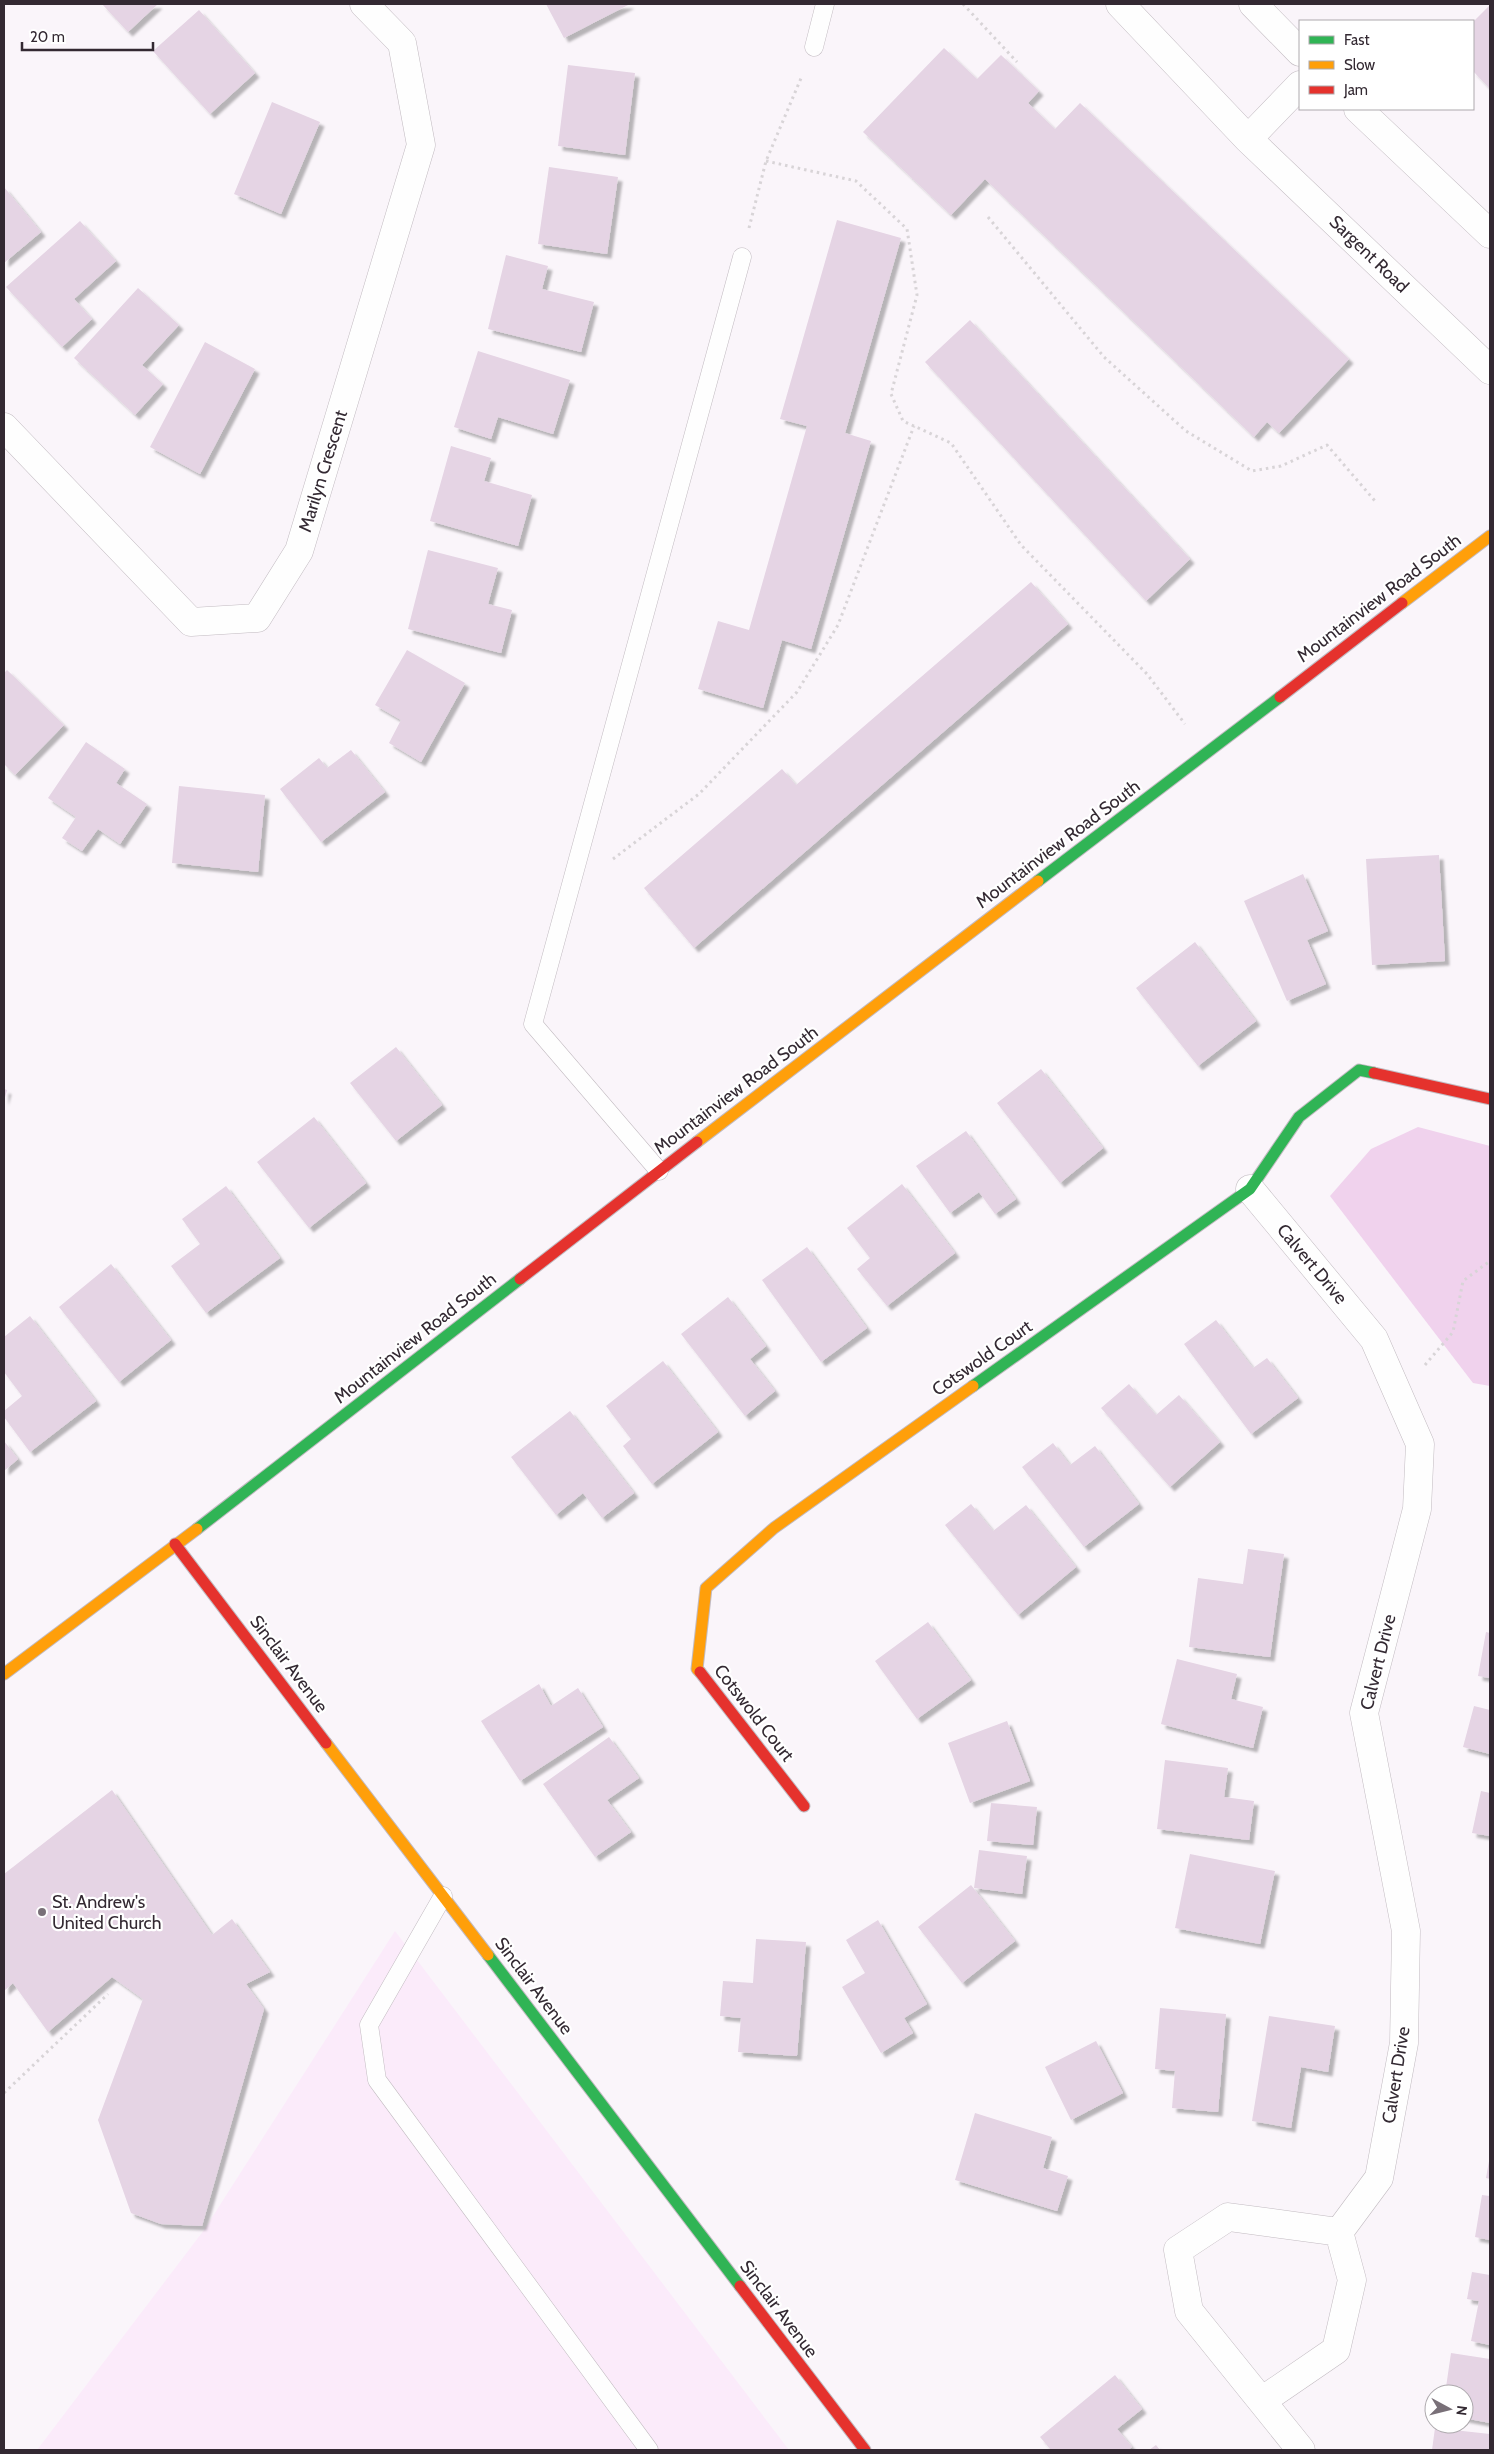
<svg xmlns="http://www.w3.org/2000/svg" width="1494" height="2454" font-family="Cabin,sans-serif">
  <defs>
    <filter id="shadow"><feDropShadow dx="4.5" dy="4.5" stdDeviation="1" flood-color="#0004"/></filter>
  </defs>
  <rect width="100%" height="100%" fill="#faf5fa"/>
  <path fill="#fbebfa" d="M395,1931L789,2450H37L204,2230Z"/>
  <path fill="#f0d2ed" d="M1418,1127L1490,1146V1386L1473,1383L1330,1196L1371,1149Z"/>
  <path fill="#e5d4e4" filter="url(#shadow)" d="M102,4H158L128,32Z
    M546,4H630L564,38Z
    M1490,5V89L1473,71V22Z
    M199,10L255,73L210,114L153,51Z
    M944,48L977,79L1001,55L1039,91L1028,103L1055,129L1080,103L1349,359L1279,433L1267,422L1254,437L985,179L951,215L863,132Z
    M568,65L635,73L625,155L558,146Z
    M272,102L320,122L281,214L234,194Z
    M549,167L618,177L607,254L538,244Z
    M4,187L41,232L4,263Z
    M837,220L901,238L845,433L871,441L811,649L782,640L763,708L698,689L718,621L749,630L807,426L780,419Z
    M80,221L116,261L74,299L92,319L62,347L6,287Z
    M506,255L548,266L542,289L594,302L581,352L488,329Z
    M138,288L179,325L142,365L163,384L135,415L74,358Z
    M970,320L1190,559L1146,601L925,362Z
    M205,342L255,369L200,474L150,447Z
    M478,351L570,380L553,434L498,417L491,439L454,427Z
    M451,446L491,458L484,481L532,495L518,546L430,521Z
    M428,550L498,568L488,604L512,610L501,653L408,629Z
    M1031,582L1068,624L694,948L644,888L782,769L796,785Z
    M407,650L465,683L421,762L389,743L401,720L375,705Z
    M7,670L64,725L15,775L4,764V673Z
    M86,742L125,769L116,783L147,804L120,844L98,829L82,851L62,838L76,817L48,798Z
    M351,750L385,792L321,842L280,789L319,758L327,768Z
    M179,786L265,795L258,872L172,863Z
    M1439,855L1445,961L1372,965L1366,859Z
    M1303,874L1328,931L1307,940L1326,984L1287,1001L1244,901Z
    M1195,942L1256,1021L1198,1066L1136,988Z
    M396,1047L442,1105L396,1141L350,1083Z
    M1041,1069L1103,1148L1060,1183L997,1103Z
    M4,1089L7,1090L4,1101Z
    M314,1117L366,1183L309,1228L257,1162Z
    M966,1131L1016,1199L995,1214L979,1192L950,1213L916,1166Z
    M902,1184L955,1253L887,1306L857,1269L870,1258L847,1228Z
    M226,1186L280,1258L206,1313L171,1266L200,1244L182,1219Z
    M807,1247L867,1328L821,1362L762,1280Z
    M111,1264L171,1340L119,1382L59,1307Z
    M728,1297L766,1346L750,1359L775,1391L745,1416L681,1334Z
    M30,1316L96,1401L30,1452L4,1417V1411L22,1396L4,1372V1337Z
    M1216,1320L1253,1368L1267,1358L1298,1398L1251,1434L1184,1344Z
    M663,1361L718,1432L652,1484L623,1446L631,1439L606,1406Z
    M1129,1384L1156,1415L1179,1395L1220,1442L1170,1487L1101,1408Z
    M570,1411L634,1493L602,1518L583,1493L556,1515L511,1457Z
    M4,1441L18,1459L4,1471Z
    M1053,1443L1070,1465L1095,1446L1139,1504L1084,1547L1022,1467Z
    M971,1504L993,1531L1026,1505L1076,1567L1018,1615L945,1525Z
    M1248,1549L1284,1554L1270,1657L1189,1647L1198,1578L1243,1584Z
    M928,1622L971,1680L917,1719L875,1661Z
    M1486,1632L1490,1633V1678L1478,1676Z
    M1177,1659L1237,1674L1231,1699L1263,1707L1253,1748L1161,1724Z
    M539,1684L551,1706L578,1688L603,1727L520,1781L481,1721Z
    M1474,1706L1490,1710V1754L1463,1747Z
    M1007,1721L1030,1781L970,1803L948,1743Z
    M609,1737L639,1778L607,1800L631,1832L595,1857L543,1784Z
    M1165,1760L1228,1768L1224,1797L1254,1801L1249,1840L1157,1829Z
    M112,1790L212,1935L232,1919L270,1972L246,1984L264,2009L202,2226L161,2224L131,2213L98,2120L143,1999L112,1977L48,2032L13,1983L4,1991V1874Z
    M1481,1791L1490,1793V1836L1472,1833Z
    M991,1803L1037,1807L1033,1845L987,1841Z
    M979,1850L1027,1856L1022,1894L974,1888Z
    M1190,1854L1275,1871L1260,1944L1175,1928Z
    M971,1885L1015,1941L962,1983L918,1927Z
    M878,1920L927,2004L904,2018L913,2033L881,2053L842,1987L865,1973L846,1940Z
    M756,1939L806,1942L797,2056L738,2052L741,2018L720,2016L723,1981L753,1983Z
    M1160,2008L1226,2014L1218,2112L1172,2108L1175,2071L1155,2069Z
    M1269,2016L1335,2026L1328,2072L1301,2067L1291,2128L1252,2121Z
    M1096,2041L1123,2093L1071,2120L1045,2067Z
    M975,2113L1052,2137L1043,2168L1068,2176L1057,2211L955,2180Z
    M1489,2161H1490V2179L1486,2178Z
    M1482,2195L1490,2196V2240L1475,2237Z
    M1472,2272L1490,2275V2345L1471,2341L1479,2301L1467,2299Z
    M1451,2353L1490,2359V2423L1464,2418V2394H1445Z
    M1115,2375L1142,2409L1117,2429L1132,2447L1128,2450H1051L1040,2437Z
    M1435,2428L1490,2434V2450H1432Z
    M1156,2445L1160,2450H1149Z"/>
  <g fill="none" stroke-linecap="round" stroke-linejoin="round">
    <g stroke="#c2bbc1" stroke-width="19">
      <path id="lane" d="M814,47L825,4
        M659,1171L533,1024L742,257
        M443,1896L369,2025L377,2080L649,2450"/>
    </g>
    <g stroke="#c2bbc1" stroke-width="29">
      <path id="street" d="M1120,4L1248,139L1490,370
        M1253,4L1300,52
        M1358,109L1490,234
        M1248,139L1300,85
        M4,427L191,622L257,618L299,551L421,145L402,43L364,4
        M1250,1189L1374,1339L1420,1444L1417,1509L1364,1713L1406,1931L1404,2043L1379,2178L1339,2232
        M1263,2400L1336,2350L1352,2280L1339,2232
        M1301,2450L1189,2311L1178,2250L1228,2217L1339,2232"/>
    </g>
    <g stroke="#c2bbc1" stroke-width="13">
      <path id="fast" d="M1038,881L1280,697
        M973,1386L1250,1189L1299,1117L1359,1070L1374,1073
        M197,1529L520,1279
        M488,1955L740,2286"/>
    </g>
    <g stroke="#c2bbc1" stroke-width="13">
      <path id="slow" d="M1402,603L1490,536
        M697,1142L1038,881
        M700,1672L697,1669L706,1588L774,1528L973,1386
        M4,1674L197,1529
        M326,1743L488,1955"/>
    </g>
    <g stroke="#c2bbc1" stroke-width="13">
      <path id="jam" d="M1280,697L1402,603
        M1374,1073L1490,1099
        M520,1279L697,1142
        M175,1544L326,1743
        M700,1672L804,1806
        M740,2286L865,2450"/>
    </g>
    <path stroke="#d8d4d7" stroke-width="3" stroke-dasharray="2.5 4" stroke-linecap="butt" d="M963,4L1017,62
      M766,161L856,181L907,229L917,295L891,394L903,421L951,443L1021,545L1147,674L1185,724
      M988,217L1104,357L1186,431L1252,471L1281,466L1327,445L1375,501
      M749,228L766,161L802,76
      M613,859L699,794L797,692L838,625L914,426
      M1425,1365L1453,1332L1463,1281L1490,1261
      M4,2093L108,1994"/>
    <use href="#lane" stroke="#fefefe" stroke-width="18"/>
    <use href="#street" stroke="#fefefe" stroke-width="28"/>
    <use href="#fast" stroke="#30b455" stroke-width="11"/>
    <use href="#slow" stroke="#ff9f0a" stroke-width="11"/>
    <use href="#jam" stroke="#e5322d" stroke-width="11"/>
  </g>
  <circle fill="#797078" stroke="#fff" stroke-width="2" cx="42" cy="1912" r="5"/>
  <g text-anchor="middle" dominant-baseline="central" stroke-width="4.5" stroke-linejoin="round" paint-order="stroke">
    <g font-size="18" fill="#332932" stroke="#fff">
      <text transform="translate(1369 254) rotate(44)">Sargent Road</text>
      <text transform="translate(323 471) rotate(-73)">Marilyn Crescent</text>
      <text transform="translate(1379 598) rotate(-37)">Mountainview Road South</text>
      <text transform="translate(1058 844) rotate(-37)">Mountainview Road South</text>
      <text transform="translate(736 1090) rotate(-37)">Mountainview Road South</text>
      <text transform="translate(1312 1264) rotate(50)">Calvert Drive</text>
      <text transform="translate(415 1338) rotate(-38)">Mountainview Road South</text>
      <text transform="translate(982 1358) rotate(-35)">Cotswold Court</text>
      <text transform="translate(1378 1662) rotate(-76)">Calvert Drive</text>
      <text transform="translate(289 1664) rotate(53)">Sinclair Avenue</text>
      <text transform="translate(754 1713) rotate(52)">Cotswold Court</text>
      <text transform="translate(534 1986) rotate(53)">Sinclair Avenue</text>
      <text transform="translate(1396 2075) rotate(-81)">Calvert Drive</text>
      <text transform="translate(779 2309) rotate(53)">Sinclair Avenue</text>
    </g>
    <g font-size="18" fill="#332932" stroke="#fff" text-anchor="start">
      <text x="52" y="1902">St. Andrew's<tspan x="52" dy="21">United Church</tspan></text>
    </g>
  </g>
  <rect width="1494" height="2454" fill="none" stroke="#332932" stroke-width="10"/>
  <rect x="1299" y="20" width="175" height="90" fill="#ffffff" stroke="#ada9ad"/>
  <rect x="1309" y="36" width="25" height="8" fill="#30b455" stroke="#ada9ad"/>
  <text x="1344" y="45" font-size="15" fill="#332932">Fast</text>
  <rect x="1309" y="61" width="25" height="8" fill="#ff9f0a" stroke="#ada9ad"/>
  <text x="1344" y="70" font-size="15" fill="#332932">Slow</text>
  <rect x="1309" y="86" width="25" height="8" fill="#e5322d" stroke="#ada9ad"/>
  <text x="1344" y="95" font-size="15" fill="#332932">Jam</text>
  <g transform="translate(1449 2409) rotate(97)"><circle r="24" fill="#ffffff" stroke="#ada9ad"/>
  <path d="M0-4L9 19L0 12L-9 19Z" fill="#797078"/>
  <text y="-8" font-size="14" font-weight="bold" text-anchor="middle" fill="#332932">N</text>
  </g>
  <path d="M22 42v8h131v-8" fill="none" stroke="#332932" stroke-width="2.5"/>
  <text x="30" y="42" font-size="15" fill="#332932" stroke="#ffffff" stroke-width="4" paint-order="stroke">20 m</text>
</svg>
